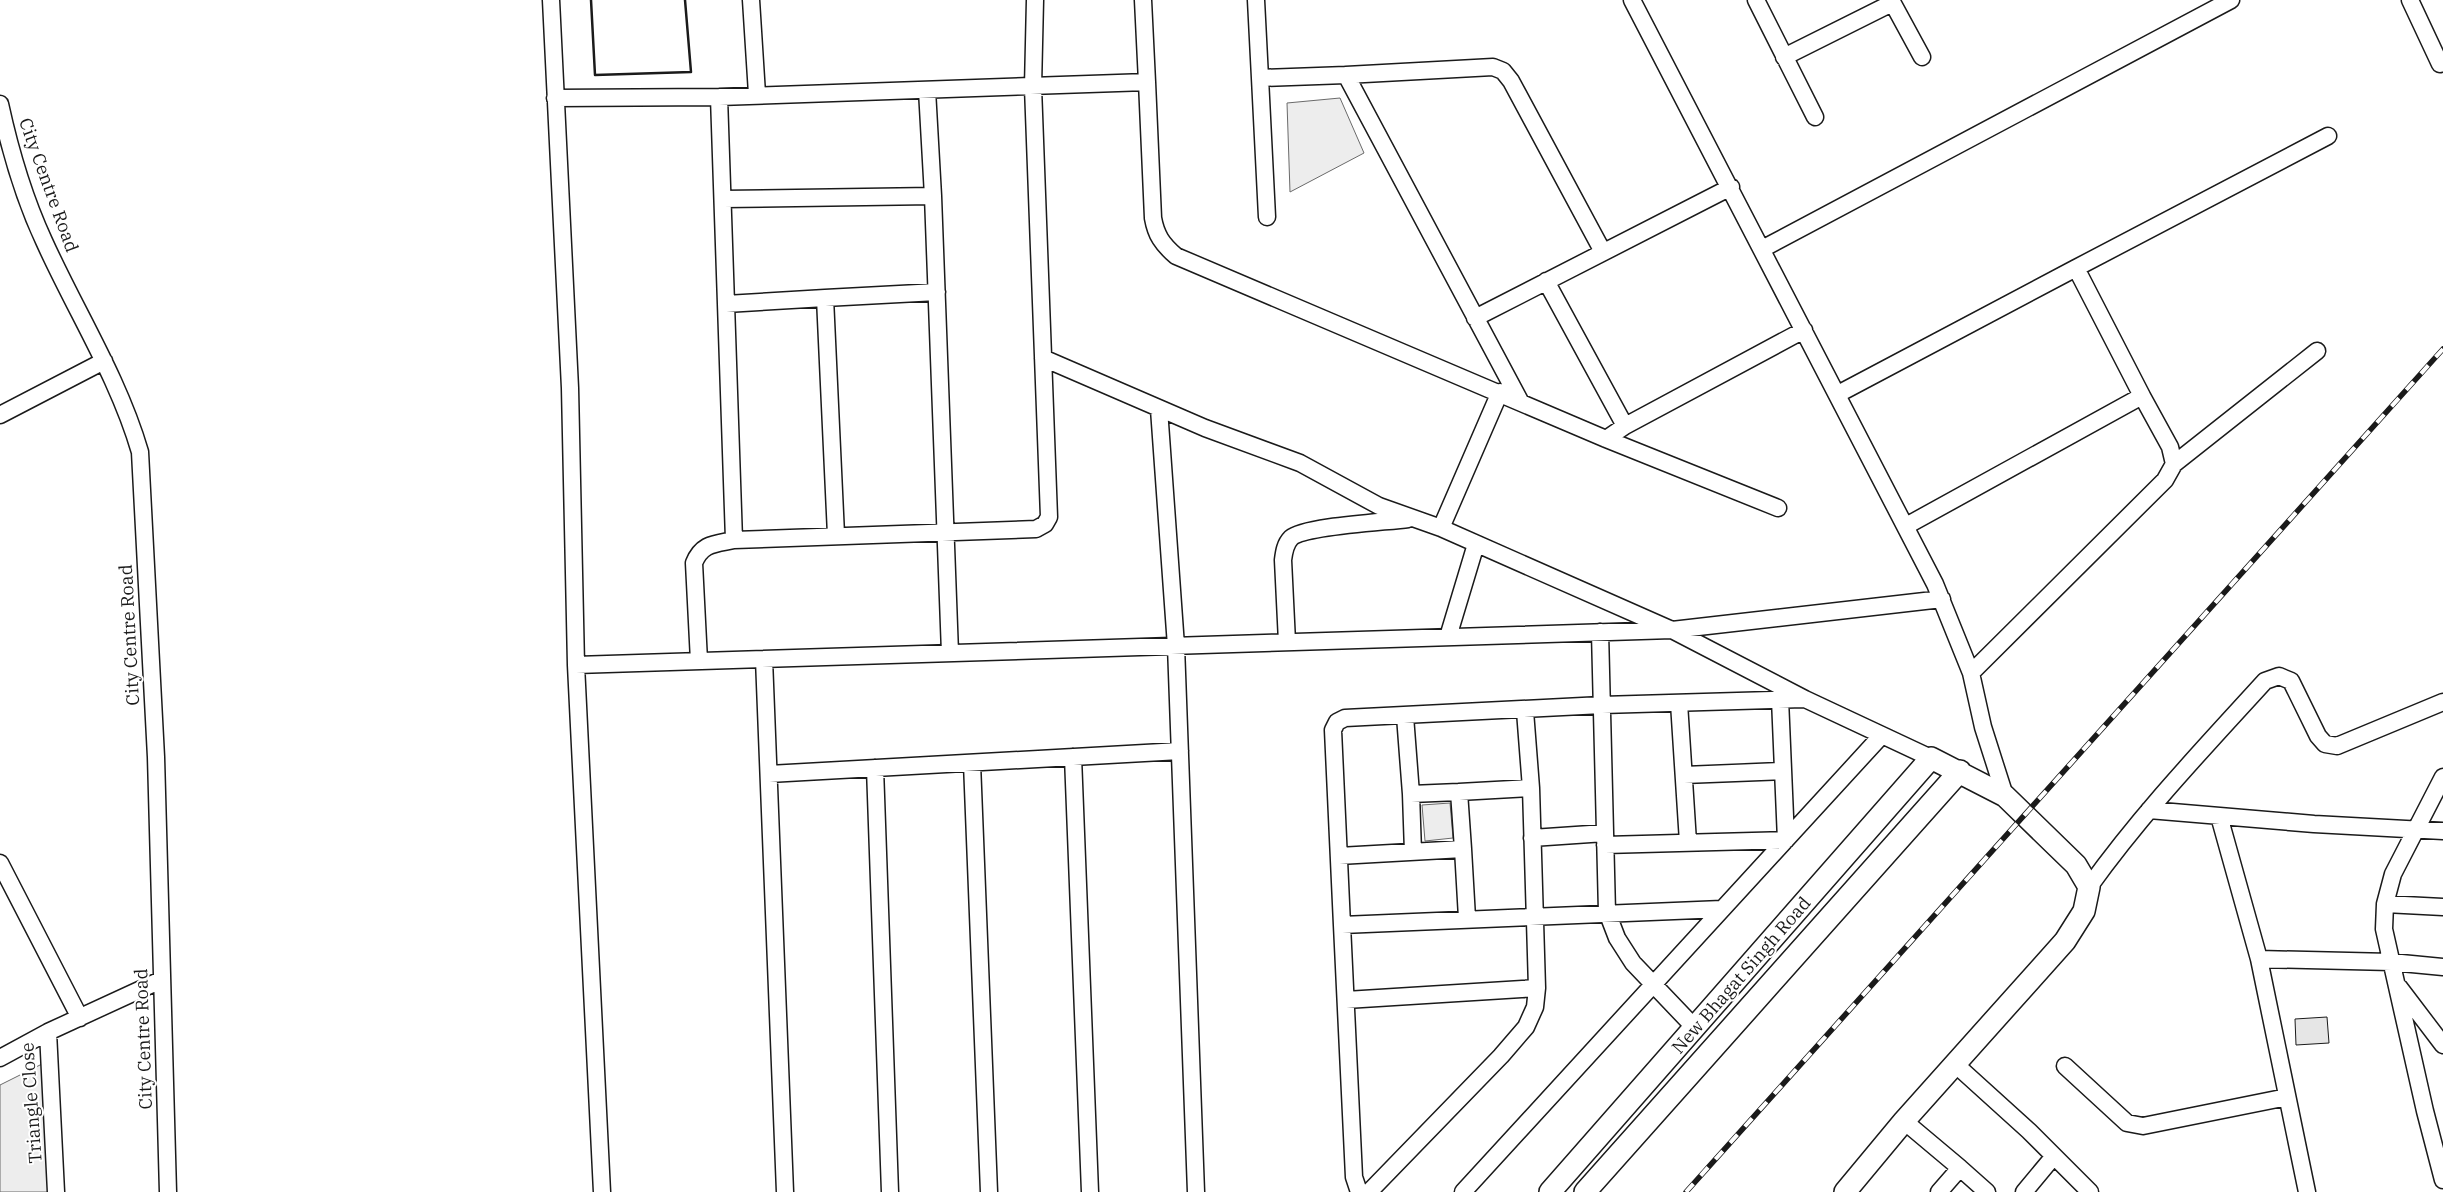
<svg xmlns="http://www.w3.org/2000/svg" width="2443" height="1192" font-family="'IBM Plex Serif',serif">
  <rect width="100%" height="100%" fill="#fff"/>
  <path fill="#ededed" stroke="#6a6a6a" d="M1340,98L1364,153L1290,192L1287,103Z
    M1450,803L1453,838L1425,841L1422,805Z
    M48,1061L50,1192H0V1085Z"/>
  <path fill="#e6e6e6" stroke="#1a1a1a" d="M2327,1017L2329,1043L2296,1045L2295,1019Z"/>
  <g fill="none" stroke-linecap="round" stroke-linejoin="round">
    <g stroke="#1a1a1a" stroke-width="19">
      <path id="minor" d="M551,0L570,388L576,665
        M751,0L757,94
        M1256,0L1260,78
        M1632,0L1935,584L1971,673L1983,727L2005,796
        M1756,0L1815,117
        M1891,0L1922,57
        M2410,0L2440,64L2443,63
        M1784,57L1892,3
        M1147,82L1153,218C1156,235 1162,244 1176,256L1606,439L1778,508
        M927,90L933,196L950,653
        M555,98L719,97L1147,82L1143,0
        M0,104C10,150 24,198 44,241C76,312 118,377 140,452L156,757L168,1192
        M723,199L933,196
        M1267,217L1260,78L1346,75
        M1762,249L2231,0
        M2076,268L2328,136
        M1546,281L1625,426
        M825,298L937,292
        M726,304L825,298L836,535
        M1475,318L1731,187
        M1043,358L1205,428L1300,463L1379,506L1441,528
        M1500,392L1441,528L1672,630L1942,599
        M1838,394L2076,268L2142,396
        M1520,401L1346,75L1493,67L1503,71L1511,81L1603,252
        M1159,409L1176,646L1196,1192
        M0,415L104,361
        M1606,439L1625,426L1804,330
        M2174,464L2317,351
        M1906,526L2142,396L2170,447L2174,464L2165,480L1971,673
        M734,540L1036,529L1045,524L1049,517L1033,87L1035,0
        M1600,632L1607,912L1617,938L1633,963L1695,1028
        M1448,637L1476,544
        M1287,642L1283,560C1284,552 1285,544 1291,538C1304,526 1386,522 1408,519
        M764,659L785,1192
        M699,661L694,563C702,543 715,544 734,540L719,97
        M1679,703L1688,842
        M1405,716L1411,794
        M1073,757L1090,1192
        M972,763L989,1192
        M875,768L890,1192
        M769,774L1180,751
        M1684,775L1783,771
        M2443,777L2393,874L2385,904L2384,929L2425,1111L2443,1180
        M2149,810L2314,824L2443,831
        M2219,816L2259,959L2307,1192
        M1532,838L1605,833
        M1605,845L1786,840L1780,699
        M1463,849L1459,792L1531,788
        M1413,852L1411,794L1459,792
        M1339,856L1463,849L1467,918
        M0,863L80,1018
        M2089,887C2142,813 2204,748 2265,681L2279,676L2291,681L2318,736L2325,744L2337,746L2443,702
        M2385,904L2443,907
        M1722,909L1342,925L1333,730L1337,722L1345,718L1602,705L1803,699
        M1342,925L1354,1177L1359,1192
        M2259,959L2391,962L2443,967
        M2399,987L2443,1045
        M1346,1000L1537,988
        M48,1032L161,980
        M0,1058L48,1032L56,1192
        M1955,1064L2029,1131L2090,1192
        M2065,1066L2127,1123L2143,1126L2287,1097
        M1904,1121L1960,1168L1939,1192
        M1960,1168L1987,1192
        M602,1192L576,665L1672,630L1805,699L1931,758
        M1369,1192L1501,1056L1526,1027L1535,1007L1537,988L1531,788L1525,711
        M1463,1192L1882,735
        M2024,1192L2054,1156"/>
    </g>
    <g stroke="#1a1a1a" stroke-width="24">
      <path id="tertiary" d="M1550,1192L1931,758L2005,796L2076,865L2089,887L2084,911L2065,941L1904,1121L1845,1192
        M1585,1192L1960,771"/>
    </g>
    <use href="#minor" stroke="#fff" stroke-width="16"/>
    <use href="#tertiary" stroke="#fff" stroke-width="21"/>
    <g stroke="#1a1a1a" stroke-width="5.5">
      <path id="rail" d="M1686,1192L2443,349"/>
    </g>
    <use href="#rail" stroke="#fff" stroke-width="4" stroke-dasharray="11" stroke-linecap="butt"/>
    <path stroke="#1a1a1a" stroke-width="2.5" d="M591,0L595,75L691,72L685,0"/>
  </g>
  <g text-anchor="middle" dominant-baseline="central" stroke-width="4" stroke-linejoin="round" paint-order="stroke">
    <g font-size="18" fill="#1a1a1a" stroke="#fff">
      <text transform="translate(49 185) rotate(70)">City Centre Road</text>
      <text transform="translate(129 635) rotate(-93)">City Centre Road</text>
      <text transform="translate(1741 975) rotate(-49)">New Bhagat Singh Road</text>
      <text transform="translate(143 1039) rotate(-92)">City Centre Road</text>
      <text transform="translate(31 1103) rotate(-94)">Triangle Close</text>
    </g>
  </g>
</svg>
